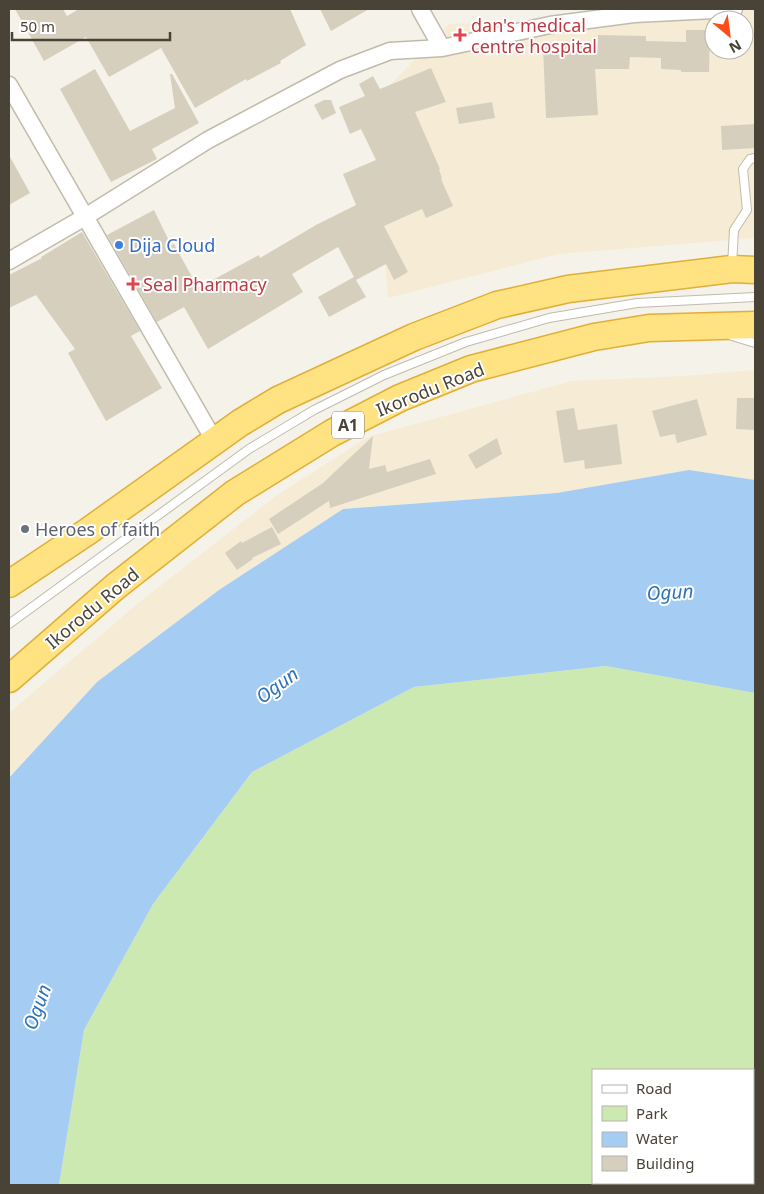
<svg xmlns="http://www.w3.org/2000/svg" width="764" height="1194" font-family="'Noto Sans',sans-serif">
  <rect width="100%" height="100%" fill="#f5f2e9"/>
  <path fill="#f6ebd4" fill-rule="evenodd" d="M755,10V238L558,254L388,298L372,104L449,24ZM714,20H744V50H714Z
    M755,370V480L689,470L557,493L343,509L219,590L97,682L9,778V713L142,600L276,496L368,437L572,381L685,376Z"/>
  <path fill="#cce9b1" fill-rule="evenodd" d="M606,666L755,693V1185H59L84,1030L153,904L252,772L414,687ZM593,1070H753V1183H593Z"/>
  <path fill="#a5ccf2" d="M689,470L755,480V693L606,666L414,687L252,772L153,904L84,1030L59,1185H9V778L97,682L219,590L343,509L557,493Z"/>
  <path fill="#d7cfbe" d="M15,9H63L67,16L79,9H290L306,45L280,61L281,63L247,81L246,79L195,108L161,48L109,77L86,37L44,61Z
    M320,9H369L331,31Z
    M686,30H710L709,72H681V70L661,69V58L630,57L629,69H595L598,115L546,118L543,47L598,43V35L646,36V41L686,42Z
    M431,68L446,102L415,112L440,169L439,170L442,178L441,179L453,206L426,218L422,209L384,226L408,272L394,280L386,264L356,280L366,297L329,317L318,297L354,277L338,247L292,274L303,292L208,349L184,307L157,322L107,235L154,210L171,245L174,244L198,288L259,255L260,258L316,225L356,205L343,174L376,160L361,129L350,134L339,107L365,96L359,84L373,76L380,89Z
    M95,69L130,131L175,108L170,74H172L199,123L152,149L157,159L111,182L60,89Z
    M324,100H331L336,113L322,120L314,105Z
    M492,102L495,118L459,124L456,108Z
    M755,124V148L722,150L721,126Z
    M9,155L30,193L9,205Z
    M82,232L140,331L131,336L162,388L106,421L68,353L75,349L36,295L9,308V275L42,258L41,257Z
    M737,398H755V430L736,429Z
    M697,399L707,435L677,443L675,434L660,437L652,411Z
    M574,408L578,430L617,424L622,464L585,469L584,460L564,463L556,411Z
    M373,436L369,469L385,465L387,472L430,459L436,474L330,508L329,501L278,534L269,519L323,483Z
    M497,438L502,454L476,469L468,455Z
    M272,527L281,544L252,558L253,559L237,570L225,553L241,541L242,543Z"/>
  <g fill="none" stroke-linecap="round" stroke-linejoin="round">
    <g stroke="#c0bbab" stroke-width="10">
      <path id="service" d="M732,266L734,230L747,210L743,169L750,159L755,158
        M732,336L755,343
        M9,624L249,449L314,410L384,375L466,342L549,318L637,303L755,297"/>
    </g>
    <g stroke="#c0bbab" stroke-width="19">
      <path id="minor" d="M420,9L442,48
        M9,85L214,440
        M9,261L85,217L208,140L340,70L390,51L442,48L550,25L634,14L734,9"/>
    </g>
    <g stroke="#e0af38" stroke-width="29">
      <path id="trunk" d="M9,584L87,532L240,423L278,400L414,337L497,305L568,289L732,269L755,270
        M9,679L116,586L235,493L332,433L400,398L471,369L594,337L649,328L755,325"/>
    </g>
    <use href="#service" stroke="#fff" stroke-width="8"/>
    <use href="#minor" stroke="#fff" stroke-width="16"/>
    <use href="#trunk" stroke="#ffe281" stroke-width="26"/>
  </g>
  <g fill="#e0444e" stroke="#fff" stroke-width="2">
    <path d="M457.5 27.5h5v5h5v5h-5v5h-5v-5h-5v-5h5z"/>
    <path d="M130.5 276.5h5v5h5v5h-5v5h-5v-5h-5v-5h5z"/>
  </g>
  <circle fill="#3f7fe0" stroke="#fff" stroke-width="2" cx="119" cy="245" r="5"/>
  <circle fill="#6b7280" stroke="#fff" stroke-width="2" cx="25" cy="529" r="5"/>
  <g text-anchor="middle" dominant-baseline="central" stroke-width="4" stroke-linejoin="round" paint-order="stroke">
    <rect fill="#fff" stroke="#807b73" stroke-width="1" x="332" y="411.5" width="32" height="27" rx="4"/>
    <g font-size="16" font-weight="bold" fill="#494337">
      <text x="348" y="425">A1</text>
    </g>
    <g font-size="18" fill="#be3a42" stroke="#fff" text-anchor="start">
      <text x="471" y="25">dan's medical<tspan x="471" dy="21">centre hospital</tspan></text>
      <text x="143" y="284">Seal Pharmacy</text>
    </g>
    <g font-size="18" fill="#366cbe" stroke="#fff" text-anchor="start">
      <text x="129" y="245">Dija Cloud</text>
    </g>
    <g font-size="18" fill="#494337" stroke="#fff">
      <text transform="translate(430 389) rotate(-22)">Ikorodu Road</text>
      <text transform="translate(92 608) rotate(-40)">Ikorodu Road</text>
    </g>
    <g font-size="18" fill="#5b616d" stroke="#fff" text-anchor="start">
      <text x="35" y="529">Heroes of faith</text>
    </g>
    <g font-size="19" font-style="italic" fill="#2e72b7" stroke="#fff">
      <text transform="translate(670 592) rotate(-3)">Ogun</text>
      <text transform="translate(277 685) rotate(-36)">Ogun</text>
      <text transform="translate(37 1007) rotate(-70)">Ogun</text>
    </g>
  </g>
  <rect width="764" height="1194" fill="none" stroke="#494337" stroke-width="20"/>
  <rect x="592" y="1069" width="162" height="115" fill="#ffffff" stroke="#b6b4af"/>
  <rect x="602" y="1085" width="25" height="8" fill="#ffffff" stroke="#b6b4af"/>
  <text x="636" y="1094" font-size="15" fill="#494337">Road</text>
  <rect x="602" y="1106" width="25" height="15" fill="#cce9b1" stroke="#b6b4af"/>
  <text x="636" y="1119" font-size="15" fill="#494337">Park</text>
  <rect x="602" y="1132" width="25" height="15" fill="#a5ccf2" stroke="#b6b4af"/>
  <text x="636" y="1144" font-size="15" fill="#494337">Water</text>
  <rect x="602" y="1156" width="25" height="15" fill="#d7cfbe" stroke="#b6b4af"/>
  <text x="636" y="1169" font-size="15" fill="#494337">Building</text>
  <g transform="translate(729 35) rotate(151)"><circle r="24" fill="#ffffff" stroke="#b6b4af"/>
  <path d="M0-4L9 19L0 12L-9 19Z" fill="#fd4c18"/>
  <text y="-8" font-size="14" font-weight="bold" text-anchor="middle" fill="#494337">N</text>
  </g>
  <path d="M12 32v8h158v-8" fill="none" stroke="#494337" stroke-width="2.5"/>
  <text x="20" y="32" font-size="15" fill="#494337" stroke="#ffffff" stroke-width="4" paint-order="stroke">50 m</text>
</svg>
